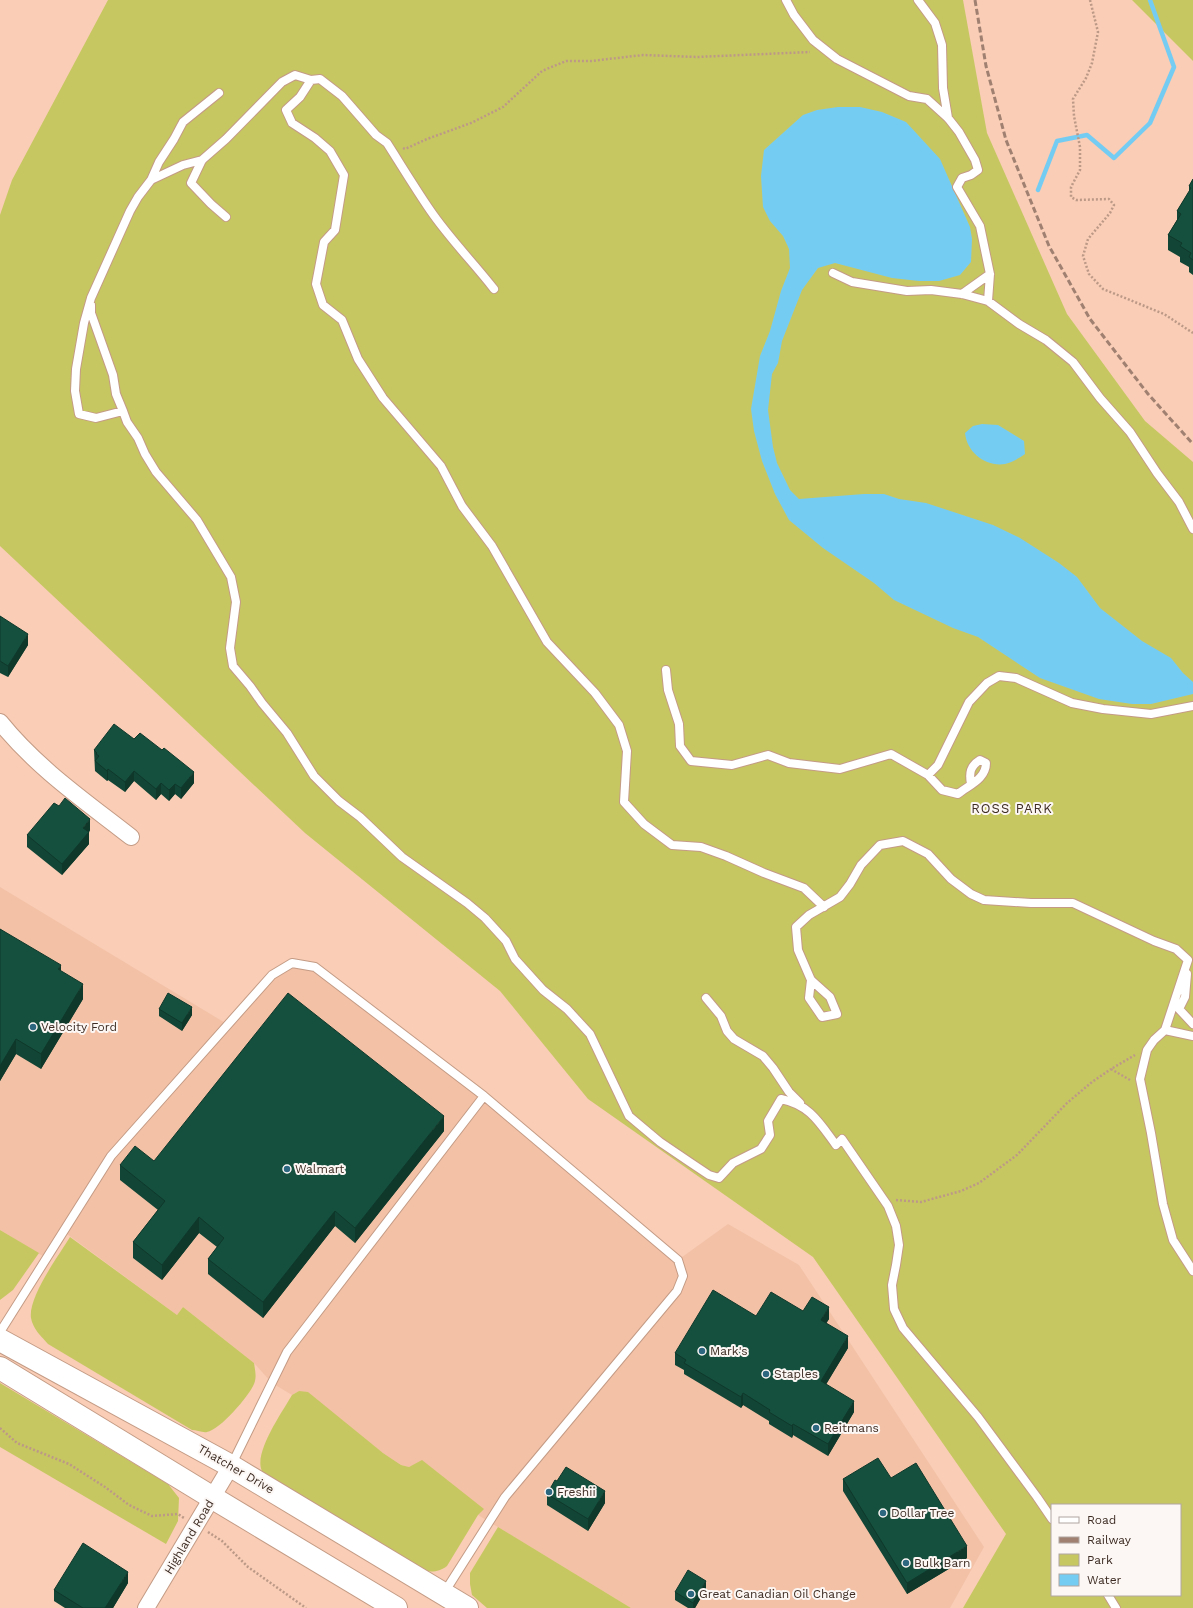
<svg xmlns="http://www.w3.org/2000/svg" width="1193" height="1608" font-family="'Work Sans',sans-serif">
  <rect width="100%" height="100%" fill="#f9cdb6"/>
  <path fill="#f3c1a6" d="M0,887L227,1024L272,975L292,963L315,967L484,1096L678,1260L728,1224L799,1265L984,1547L950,1608H631L478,1515L483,1509L418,1463L409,1467L401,1465L383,1453L299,1391L292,1395L272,1383L254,1363L183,1307L177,1315L63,1231L46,1258L0,1230Z"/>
  <path fill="#c7c762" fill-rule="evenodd" d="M108,0H963L987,133L1067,314L1145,421L1193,462V1608H963L1006,1534L813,1257L588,1099L500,991L305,833L0,546V215L12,180ZM1052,1505H1180V1595H1052Z
    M1132,0H1193V61Z
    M0,1230L39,1253L13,1290L0,1300Z
    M70,1237L177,1315L183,1307L254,1363C255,1370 257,1377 254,1384C249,1396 220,1430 207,1432C203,1433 196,1430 192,1430L48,1344C41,1336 33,1329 31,1318C28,1297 59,1255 70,1237Z
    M0,1383L168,1484L179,1498L178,1521L166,1544L0,1447Z
    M299,1391L308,1392L383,1453L401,1465L409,1467L422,1460L484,1509L478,1515L447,1566C438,1573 430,1572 419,1570L273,1481C270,1478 264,1475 262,1471C253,1453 283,1411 292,1395Z
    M498,1527L631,1608H487L472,1595L470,1584V1573Z"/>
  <path fill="#75ccf3" d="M838,107H860L882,112L906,122L940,159L970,227L972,239L971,262L960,275L939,281H919L892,278L835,263L818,268L802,290L782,341L778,363L772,374L768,410L773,447L777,463L790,490L799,499L864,494H884L899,499L926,503L993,525L1020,538L1059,563L1077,577L1100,608L1142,641L1171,658L1183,673L1193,682V694L1151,704H1132L1099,699L1040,678L978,637L953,628L894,600L874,583L823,548L789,520L775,494L762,461L754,431L751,409L760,356L770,331L781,291L790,268L789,249L783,236L770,221L763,207L761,176L764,150L803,115L817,110Z
    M982,424L998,425L1024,441L1025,454C1019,458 1013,462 1005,464C986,467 967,453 965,433L973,426Z"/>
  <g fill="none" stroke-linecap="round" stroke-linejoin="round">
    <path stroke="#75ccf3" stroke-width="4.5" d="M1038,190L1057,141L1087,135L1114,158L1150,123L1174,67L1150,0"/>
    <g stroke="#c49b85" stroke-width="10">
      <path id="service" d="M786,0L794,15L813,40L837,59L909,96L927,99L948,118L959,132L975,160L978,170L971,175L962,178L957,187L980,226L990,274L988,301
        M918,0L935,23L942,45L943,88L948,118
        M202,160L183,165L151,180L138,197L130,211L91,298L84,323L76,369L75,391L79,414L96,418L123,411L127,422L138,438L145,454L156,472L197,520L231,577L236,602L230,648L233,666L250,686L262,703L287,733L314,776L339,801L360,817L402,857L467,903L485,918L506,941L515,959L543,990L567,1009L590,1034L629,1116L660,1142L691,1163L709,1175L719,1178L733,1163L761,1149L770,1135L768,1121L781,1099C810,1105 819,1122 836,1145L842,1139L888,1206L896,1226L899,1245L896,1265L892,1285L894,1309L903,1328L978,1417L1037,1497L1052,1519
        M151,180L159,162L174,139L183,122L219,93
        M226,217L211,204L191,183L202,160L226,139L282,82L295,75L311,80
        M833,273L852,282L907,291L931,290L962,294L988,301L1019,324L1046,340L1073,362L1100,398L1130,432L1157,473L1179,502L1193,529
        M494,289C473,262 449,238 430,210C415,188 401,165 387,143L376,135L342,96L320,79L311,80L300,97L286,110L292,123L315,138L330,151L344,175L335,230L324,242L316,284L323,305L342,320L358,359L383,398L441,466L462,506L492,546L547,642L595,693L619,725L627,751L624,802L644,824L672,845L701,847L726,856L764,873L804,888L824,907
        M962,294L990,274
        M91,305V313L113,375L116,394L123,411
        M666,670L668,690L679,724L680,746L691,761L732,765L768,755L789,763L840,769L891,754L928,775L942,790L958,794C969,785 986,779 986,763L980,760C970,766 969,773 971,784
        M928,775L938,765L969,702L987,683L999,676L1016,678L1072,703L1103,709L1151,714L1193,706
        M1187,974L1185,997L1179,1009L1193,1024
        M811,980L809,998L822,1017L837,1014L830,997L811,980L798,950L796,927L809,915L840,897L850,884L861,865L880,845L903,841L928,854L951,879L971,894L984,900L1031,903H1073L1154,941L1176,949L1188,960L1165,1030L1154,1040L1147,1050L1140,1079L1151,1133L1163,1204L1173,1240L1193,1271
        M706,998L721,1016L727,1031L734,1039L763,1056L773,1068L789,1092L800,1103
        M1165,1030L1193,1036
        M0,1332L111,1156L272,975L292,963L315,967L484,1096
        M231,1466L287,1352L484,1096L678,1260L683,1276L677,1291L505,1497L444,1593
        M1108,1595L1116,1608"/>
    </g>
    <g stroke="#c49b85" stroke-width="18">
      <path id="minor" d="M0,722C37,768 85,801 131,837
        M146,1608L231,1466"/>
    </g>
    <g stroke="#c49b85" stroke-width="24">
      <path id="secondary" d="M0,1340L231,1466L467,1608
        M0,1368L213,1498L396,1608"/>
    </g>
    <path stroke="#bc9987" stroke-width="2.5" stroke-dasharray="2 2" stroke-linecap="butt" d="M1090,0L1098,32L1092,63L1086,78L1073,99L1074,116L1080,147V170L1071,187V197L1076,200L1109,199L1114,205L1110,213L1088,239L1083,256L1089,274L1103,289L1164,314L1193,333
      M403,148L405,149L427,139L471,123L503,107L542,71L566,61H591L643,55L697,57L810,52
      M1130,1080L1111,1069L1135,1055
      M896,1200L921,1202L961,1191L979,1183L1017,1155L1067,1103L1092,1082L1111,1069
      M0,1428L17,1443L69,1464L105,1487L129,1505L152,1516L178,1514L184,1518
      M208,1532L222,1541L248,1567L306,1608"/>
    <use href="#service" stroke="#fff" stroke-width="8"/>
    <use href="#minor" stroke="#fff" stroke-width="16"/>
    <use href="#secondary" stroke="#fff" stroke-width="22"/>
    <path stroke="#a08171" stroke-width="3" stroke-dasharray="6 3" stroke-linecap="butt" d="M975,0L986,66L1006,140L1049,246L1090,319L1148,394L1193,444"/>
  </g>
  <path fill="#124535" d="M1193,179V275L1189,272V267L1180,262V257L1168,250V235L1177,220V211L1189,192V186Z
    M0,616L28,645L8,677L0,673Z
    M134,739L194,783L181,799L175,794L169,801L161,794L156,800L134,781L125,792L108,780L107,781L95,771L94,750Z
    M90,830L89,832V844L62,875L27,847V835Z
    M0,929L61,971L83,999L41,1069L16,1054L0,1081Z
    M159,1009L192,1015L182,1031L159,1016Z
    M444,1131L355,1243L335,1226L263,1318L208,1274V1259L217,1247L199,1233L162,1280L133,1258V1242L158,1210L120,1180V1165Z
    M803,1311L829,1319L826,1323L848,1348L826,1384L854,1412L828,1456L793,1435L792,1438L769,1424V1421L743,1405L741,1408L684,1374V1370L675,1365V1353L756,1316Z
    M843,1479L967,1558L907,1594L843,1491Z
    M547,1494L605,1503L588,1531L547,1505Z
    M128,1583L113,1608H65L54,1601V1590Z
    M706,1589L695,1608H688L675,1600V1592Z"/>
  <path fill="#0f382b" d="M28,634V645L8,677V666Z
    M108,769V780L107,781V771Z
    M134,771V781L125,792V782Z
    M194,772V783L181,799V788Z
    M161,783V794L156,800V789Z
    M175,784V794L169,801V790Z
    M90,819V830L89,832V844L62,875V864L83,828Z
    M61,965V980L58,969Z
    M83,984V999L41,1069V1054Z
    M192,1007V1015L182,1031V1023Z
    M16,1039V1054L0,1081V1066Z
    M444,1116V1131L355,1243V1228Z
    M335,1211V1226L263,1318V1302Z
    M199,1217V1233L162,1280V1265Z
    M829,1307V1319L821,1332V1320Z
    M848,1336V1348L821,1393V1381Z
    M743,1393V1405L741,1408V1397Z
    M854,1401V1412L828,1456V1444Z
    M793,1424V1435L792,1438V1426Z
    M605,1491V1503L588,1531V1519Z
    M967,1546V1558L907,1594V1583Z
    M128,1572V1583L113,1608H105Z
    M706,1581V1589L695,1608H693V1603Z"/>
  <path fill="#15503e" stroke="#0f382b" d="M1193,179V260L1189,257L1191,253L1180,246L1182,243L1168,235L1181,214L1177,211L1191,188L1189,186Z
    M0,616L28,634L8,666L0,661Z
    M114,724L134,739L140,733L162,750L164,748L194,772L181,788L175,784L169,790L161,783L156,789L134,771L125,782L108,769L107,771L95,761L99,756L96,754L97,753L94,750Z
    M65,798L90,819L83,828L89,832L62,864L27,835L54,803L59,806Z
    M0,929L61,965L58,969L83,984L41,1054L16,1039L0,1066Z
    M168,993L192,1007L182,1023L159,1009Z
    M288,993L444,1116L355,1228L335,1211L263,1302L208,1259L224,1238L199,1217L162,1265L133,1242L165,1201L120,1165L135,1146L154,1161Z
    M713,1290L756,1316L771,1292L803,1311L812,1297L829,1307L821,1320L848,1336L821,1381L854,1401L828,1444L793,1424L792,1426L769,1412L770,1410L743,1393L741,1397L684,1363L686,1360L675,1353Z
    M878,1458L891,1478L916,1463L967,1546L907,1583L843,1479Z
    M566,1467L605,1491L588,1519L547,1494L555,1480L557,1481Z
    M83,1543L128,1572L105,1608H83L54,1590Z
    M688,1570L706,1581L693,1603L675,1592Z"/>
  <g fill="#2c667f" stroke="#fcf7f5" stroke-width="1.5">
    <circle cx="33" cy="1027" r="4"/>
    <circle cx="287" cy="1169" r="4"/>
    <circle cx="702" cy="1351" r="4"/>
    <circle cx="766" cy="1374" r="4"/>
    <circle cx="816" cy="1428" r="4"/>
    <circle cx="549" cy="1492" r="4"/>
    <circle cx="883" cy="1513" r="4"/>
    <circle cx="906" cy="1563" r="4"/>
    <circle cx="691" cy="1594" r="4"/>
  </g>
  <g text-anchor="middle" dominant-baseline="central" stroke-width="4" stroke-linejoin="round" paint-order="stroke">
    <g font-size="12" fill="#3d2c23" stroke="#fcf7f5" text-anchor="start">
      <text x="41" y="1027">Velocity Ford</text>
      <text x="295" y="1169">Walmart</text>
      <text x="710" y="1351">Mark's</text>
      <text x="774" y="1374">Staples</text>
      <text x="824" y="1428">Reitmans</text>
      <text x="557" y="1492">Freshii</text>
      <text x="891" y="1513">Dollar Tree</text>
      <text x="914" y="1563">Bulk Barn</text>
      <text x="699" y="1594">Great Canadian Oil Change</text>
    </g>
    <g font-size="12" fill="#3d2c23" stroke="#fcf7f5">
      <text transform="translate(236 1469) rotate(30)">Thatcher Drive</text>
      <text transform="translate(189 1537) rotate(-59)">Highland Road</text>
    </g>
    <g font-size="13" letter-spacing="1" fill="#3d2c23" stroke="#fcf7f5">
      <text x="1012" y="808">ROSS PARK</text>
    </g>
  </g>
  <rect x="1051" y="1504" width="130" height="92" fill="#fcf7f5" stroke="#b0a6a1"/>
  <rect x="1059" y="1517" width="20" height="6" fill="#ffffff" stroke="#b0a6a1"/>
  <text x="1087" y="1524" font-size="12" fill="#3d2c23">Road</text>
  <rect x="1059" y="1537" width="20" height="6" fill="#a08171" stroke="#b0a6a1"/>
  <text x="1087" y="1544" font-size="12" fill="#3d2c23">Railway</text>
  <rect x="1059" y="1554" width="20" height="12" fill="#c7c762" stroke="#b0a6a1"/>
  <text x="1087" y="1564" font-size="12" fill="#3d2c23">Park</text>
  <rect x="1059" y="1574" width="20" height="12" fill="#75ccf3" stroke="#b0a6a1"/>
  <text x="1087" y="1584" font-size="12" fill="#3d2c23">Water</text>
</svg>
